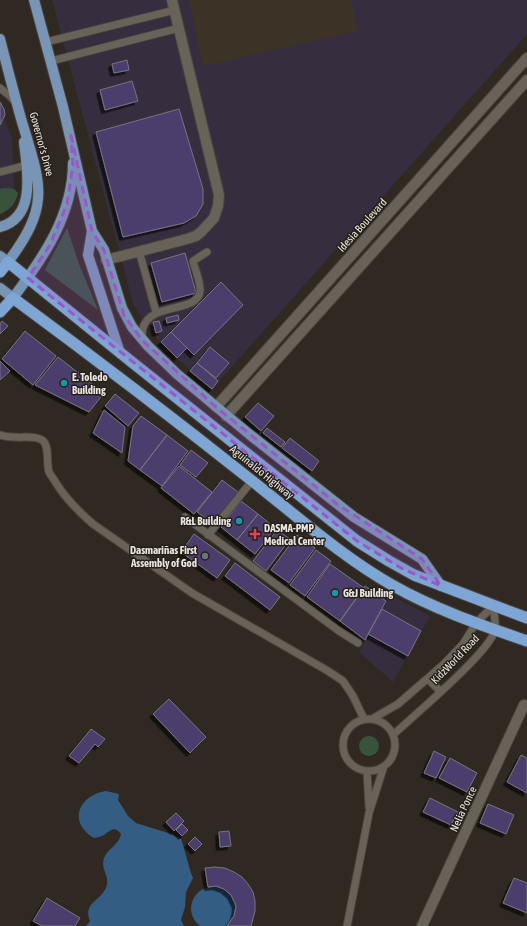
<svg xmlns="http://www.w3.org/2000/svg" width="527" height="926" font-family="'Asap Condensed',sans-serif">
  <defs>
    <filter id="shadow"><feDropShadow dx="-3.5" dy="3.5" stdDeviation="0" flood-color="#0009"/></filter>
  </defs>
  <rect width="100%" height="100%" fill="#302921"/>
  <path fill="#362e3e" d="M52,0H527V34L212,389L160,343L138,312L133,303Z
    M0,110L12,138L14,189L18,193L16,199L12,207L0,214Z
    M390,595L430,616L393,682L359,652Z"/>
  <path fill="#3c3225" d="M189,0H351L358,31L203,66Z"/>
  <path fill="#38533c" d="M5,188L14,189L18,193C15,204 10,210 0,214V189Z
    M67,228L79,264L98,310L45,270Z
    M359 746a10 10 0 1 1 20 0a10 10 0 1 1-20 0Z"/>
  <path fill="#345d83" d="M106,791L119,794L118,800L128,816L136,823L168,833L181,839C186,852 188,866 193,878L186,892L185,907L181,920L184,926H86L90,921C83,903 99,902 106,888C111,876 100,870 104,858C108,848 119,845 121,834C114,825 110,831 104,835C100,837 97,837 94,838C67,822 79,795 106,791Z
    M212,886C235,887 243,910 227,926H200C183,912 192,889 212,886Z"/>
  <path fill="#4c3e6c" stroke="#77747f" filter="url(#shadow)" d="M127,60L129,70L114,73L112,64Z
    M132,81L138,101L105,110L100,90Z
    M0,102L4,109L5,115L0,125Z
    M179,109L203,189V204L196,216L184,223L123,237L96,132Z
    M185,253L196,293L162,302L151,263Z
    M221,282L243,305L194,355L171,332Z
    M178,315L179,320L167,323L166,318Z
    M2,321L8,326L0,334V324Z
    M159,321L162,331L156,333L153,322Z
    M25,331L56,356L33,385L2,359Z
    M171,332L187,348L177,358L161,342Z
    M210,347L229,363L216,378L197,363Z
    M58,357L104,393L89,412L35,385Z
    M0,361L10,371L0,380Z
    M197,363L218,381L212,389L190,371Z
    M115,394L139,413L128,426L105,406Z
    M258,403L274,416L261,431L245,417Z
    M104,410L125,427L122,453L93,433Z
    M141,416L167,435L140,470L128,461L133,426Z
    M267,428L285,442L281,447L263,433Z
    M167,435L188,451L162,486L140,470Z
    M290,438L319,461L312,471L282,448Z
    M191,450L208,463L196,477L180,465Z
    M179,466L212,492L194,514L161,488Z
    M222,480L238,492L213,524L197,512Z
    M241,501L258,514L237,540L221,527Z
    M258,514L275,528L255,554L237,540Z
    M277,530L290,539L266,571L253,561Z
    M194,534L230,560L217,578L181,552Z
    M297,535L315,548L289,583L271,570Z
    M316,550L331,561L305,596L290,585Z
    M235,563L280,597L270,610L225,576Z
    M330,564L364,588L340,621L307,597Z
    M365,586L386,601L365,640L340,621Z
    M382,609L421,631L408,656L368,634Z
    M169,699L206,737L190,753L153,714Z
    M91,729L105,739L98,747L95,744L79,763L69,756Z
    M434,751L446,757L436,778L424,773Z
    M521,755L527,758V793L507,782Z
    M450,758L477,773L467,792L439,778Z
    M430,798L458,812L451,825L423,812Z
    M488,804L514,815L506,834L480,823Z
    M176,813L184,821L174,831L166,822Z
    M182,824L188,830L182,836L176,830Z
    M229,831L231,846L220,847L219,832Z
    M195,837L202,844L195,851L188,844Z
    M215,867L225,868L234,872L242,877L248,884L253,892L255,901V911L251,926H227L234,916L236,907L235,903L231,895L224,889L216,886L208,887L205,868Z
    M514,878L527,883V913L503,903Z
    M47,898L80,918L75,926H42L33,921Z"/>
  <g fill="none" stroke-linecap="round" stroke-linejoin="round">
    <g stroke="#4a443d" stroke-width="9">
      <path id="service" d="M46,42L175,10
        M51,61L179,28
        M0,88L10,96L16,103
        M0,172L31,164
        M139,251L156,312
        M142,340C142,335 142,329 144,325C155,302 198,313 200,291C201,282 195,270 193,261L207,252
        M0,435C14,440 32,434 42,440C50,445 46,463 49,472C51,476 54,479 56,483C66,499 78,511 93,524L192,593L328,671L343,681L353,696L364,719
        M185,517L339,631L358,643
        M208,535L252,481
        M428,679L440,691
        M343 745a26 26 0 1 1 52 0a26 26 0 1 1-52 0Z
        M372,719L398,704L443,665L463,644L476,623L493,606
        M393,735C412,717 491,651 495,630C496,623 494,613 493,606
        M367,771L369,807
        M347,926L369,813L384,766"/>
    </g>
    <g stroke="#4a443d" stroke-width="12">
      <path id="minor" d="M106,260L187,239L196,236L201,232L214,218L218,206L219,195L172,0
        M422,926L524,705L527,706"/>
    </g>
    <g stroke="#4a443d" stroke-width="12">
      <path id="tertiary" d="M216,407L527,58
        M226,416L527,80"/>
    </g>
    <g stroke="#4a443d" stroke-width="12">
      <path id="primary" d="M34,0L63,107L92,231L104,250L122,308L132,327L148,346L177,374L249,434L354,517L422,559L441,586
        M0,39C7,66 14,94 22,122C41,185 51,205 8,262L0,256
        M0,227C37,217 27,170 24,142
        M92,231L88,255L120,353
        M0,288L13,298C43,258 73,215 73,163"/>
    </g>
    <g stroke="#4a443d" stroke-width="13">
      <path id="trunk" d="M0,272L8,262L133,363L357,541L389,561L414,575L527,618
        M0,312L13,298C93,357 173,418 251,480C297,516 341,556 392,585C434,609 481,625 527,641"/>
    </g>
    <use href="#service" stroke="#696259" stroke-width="7"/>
    <use href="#minor" stroke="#696259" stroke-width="10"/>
    <use href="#tertiary" stroke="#696259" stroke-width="10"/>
    <use href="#primary" stroke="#7995b5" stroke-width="10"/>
    <use href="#trunk" stroke="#7ea6d4" stroke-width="11"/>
  </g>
  <path fill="#965ac7" fill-opacity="0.2" stroke="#965ac7" stroke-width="3" stroke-dasharray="8 5" stroke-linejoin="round" d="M71,135L92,231L104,250L124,315L142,340L216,407L337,504L422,559L441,586L401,568L357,541L28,278L50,245L67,204L73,165Z"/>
  <g fill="#0f9aa8" stroke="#262018" stroke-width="1.5">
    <circle cx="64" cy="383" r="4"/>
    <circle cx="239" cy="521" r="4"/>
    <circle cx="335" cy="593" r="4"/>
  </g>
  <path fill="#e0444e" stroke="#262018" stroke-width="1.5" d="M253 528h4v4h4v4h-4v4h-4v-4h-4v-4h4z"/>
  <circle fill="#6b7280" stroke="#262018" stroke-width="1.5" cx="205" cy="556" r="4"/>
  <g text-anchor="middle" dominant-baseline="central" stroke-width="3" stroke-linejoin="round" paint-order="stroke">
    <g font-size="11" fill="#e8e4df" stroke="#262018">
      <text transform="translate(42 144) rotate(75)">Governor's Drive</text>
      <text transform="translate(362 225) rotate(-48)">Idesia Boulevard</text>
      <text transform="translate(262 472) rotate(39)">Aguinaldo Highway</text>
      <text transform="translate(455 659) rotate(-46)">KidzWorld Road</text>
      <text transform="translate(463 809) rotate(-65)">Nelia Ponce</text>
    </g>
    <g font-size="11" font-weight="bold" fill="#e8e4df" stroke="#262018" text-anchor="start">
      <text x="72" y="377">E. Toledo<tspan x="72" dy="13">Building</tspan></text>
      <text x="231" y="521" text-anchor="end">R&amp;L Building</text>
      <text x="264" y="528">DASMA-PMP<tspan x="264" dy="13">Medical Center</tspan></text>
      <text x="197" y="550" text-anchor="end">Dasmariñas First<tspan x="197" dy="13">Assembly of God</tspan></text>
      <text x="343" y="593">G&amp;J Building</text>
    </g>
  </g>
</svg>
